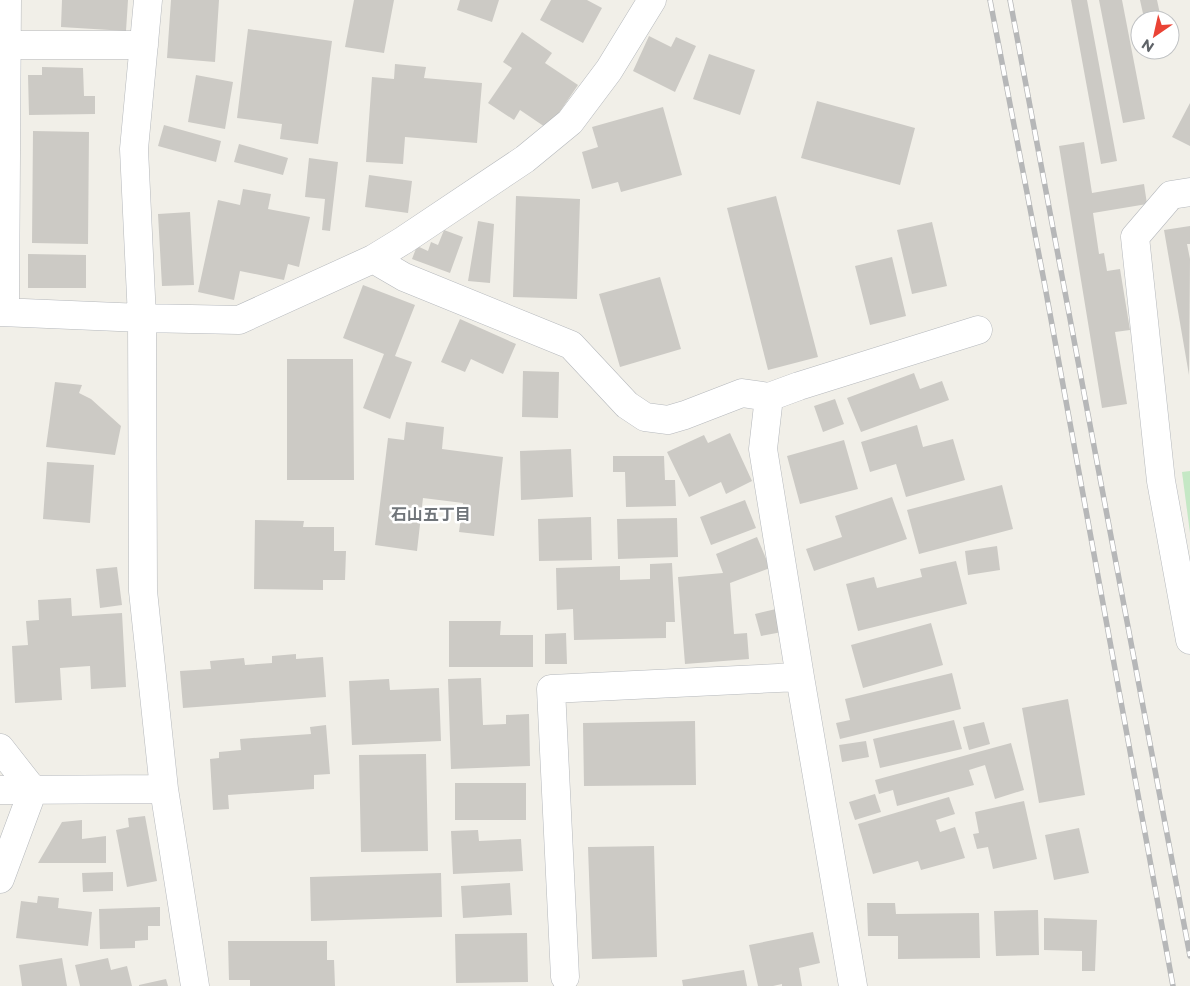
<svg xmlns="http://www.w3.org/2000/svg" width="1190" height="986" font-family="Montserrat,'Noto Sans JP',sans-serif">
  <rect width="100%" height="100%" fill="#f1efe8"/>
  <path fill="#c5e8c5" d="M1190,471V533L1182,472Z"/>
  <path fill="#cccac5" d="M62,0H128L126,31L61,27Z
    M171,0H219L215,62L167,58Z
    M354,0H394L384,53L345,47Z
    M460,0H499L492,22L457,10Z
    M551,0H587L602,8L583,43L540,20Z
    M1071,0H1087L1117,161L1101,164Z
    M1099,0H1122L1145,119L1123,123Z
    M1140,0H1157L1160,14L1144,18Z
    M248,29L332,41L318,144L280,139L282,124L237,118Z
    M522,32L552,53L545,63L578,85L548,129L520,110L514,120L488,103L512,68L503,62Z
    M649,36L671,47L676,37L696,46L675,92L633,71Z
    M709,54L755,70L740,115L693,99Z
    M395,64L426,67L424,78L482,83L477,143L405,137L403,164L366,162L372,77L394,79Z
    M42,67L83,68L84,96H95V114L29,115L28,75H42Z
    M196,75L233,82L225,129L188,122Z
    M817,101L915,128L900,185L801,158Z
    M1190,103V146L1172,137Z
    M663,107L682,175L621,192L618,182L592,189L582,152L598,147L592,127Z
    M164,125L221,141L216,162L158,146Z
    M33,131L89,132L88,244L32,243Z
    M1084,142L1092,193L1144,184L1147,204L1093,213L1099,254L1104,253L1107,271L1120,269L1130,330L1115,332L1127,404L1102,408L1059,146Z
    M239,144L288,158L283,175L234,162Z
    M309,158L338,162L330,231L322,230L325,199L305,197Z
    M369,175L412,181L408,213L365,207Z
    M243,189L271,194L268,209L310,217L299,267L288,264L284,280L240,271L234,300L198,292L218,200L240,205Z
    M516,196L580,199L577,299L513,297Z
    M776,196L818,357L768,370L727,208Z
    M190,212L194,285L162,286L158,214Z
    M478,221L494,224L490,283L468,281Z
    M932,222L947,286L912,294L897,230Z
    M1190,226V244H1187L1190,259L1189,375L1164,230Z
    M444,230L463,237L450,273L412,259L417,246L428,251L431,242L438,245Z
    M28,254L86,255V288H28Z
    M892,257L906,316L870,325L855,266Z
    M660,277L681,349L620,367L599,294Z
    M363,285L415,305L395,356L412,362L390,419L363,408L384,354L343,338Z
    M460,319L516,344L503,374L471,359L465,372L441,362Z
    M287,359H353L354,480H287Z
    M523,371L559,372L558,418L522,417Z
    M914,373L920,389L942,381L949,400L861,432L847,398Z
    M55,382L82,385L79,393L91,399L121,426L115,455L46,447Z
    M835,399L844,424L823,432L814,406Z
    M406,422L444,427L442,449L503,457L494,536L459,532L463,503L423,498L417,551L375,545L388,438L404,440Z
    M917,425L923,447L953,439L965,480L906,497L896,464L870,472L861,442Z
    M730,433L752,481L726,494L721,482L689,497L667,452L704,435L708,443Z
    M844,440L858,489L800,504L787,456Z
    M571,449L573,497L521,500L520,451Z
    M613,456H664L665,480H675L676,506L626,507L625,472H613Z
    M47,462L94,465L90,523L43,519Z
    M1002,485L1013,529L919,554L907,510Z
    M892,497L907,539L814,571L806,549L842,537L835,516Z
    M745,500L756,528L711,545L700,517Z
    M591,517L592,560L539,561L538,519Z
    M677,518L678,557L618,559L617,519Z
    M255,520L304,521L303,527H334V551H346L345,580H323V590L254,589Z
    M757,537L770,568L730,583L734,634L747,633L749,659L685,664L678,577L723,573L716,554Z
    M997,546L1000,570L968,575L965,551Z
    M956,561L967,604L858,631L846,584L874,577L877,588L922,577L920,569Z
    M672,563L675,622H666V638L574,640L573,609L557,610L556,568L620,566V580L650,579V564Z
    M117,567L122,605L100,608L96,569Z
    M71,598L72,616L122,613L126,687L91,689L90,666L60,668L62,700L15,703L12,646L28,645L26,621L39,620L38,600Z
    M776,609L782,632L761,636L755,614Z
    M449,621H501L500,635H533V667H449Z
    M931,623L943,665L863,688L851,645Z
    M566,633L567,664H545V634Z
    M296,654V659L323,657L326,697L183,708L180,671L211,669L210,661L244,658L245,665L272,663V656Z
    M952,673L961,709L840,739L836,723L850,720L845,699Z
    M481,678L483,725L506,724V715L529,714L530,766L451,769L448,679Z
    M389,679L390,690L439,688L441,741L352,745L349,681Z
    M1068,699L1085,795L1039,803L1022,708Z
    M954,720L962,749L880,768L873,739Z
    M695,721L696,785L584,786L583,723Z
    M984,722L990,744L969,750L963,727Z
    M326,725L330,774L314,775V789L228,795L229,809L213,810L210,759L219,758V752L241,750L240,739L311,734L310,727Z
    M866,741L869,757L842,762L839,745Z
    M1011,743L1024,790L995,799L985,765L969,770L974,785L897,806L893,790L879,794L875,780Z
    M426,754L428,851L361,852L359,755Z
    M455,783H526V820H455Z
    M875,794L881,812L855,820L849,802Z
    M949,797L955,814L936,820L940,832L955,827L965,858L921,870L918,861L873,874L858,824Z
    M1024,801L1037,859L993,869L988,847L977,849L973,834L979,833L975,812Z
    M145,816L157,881L127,887L116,830L129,827L128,818Z
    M82,820V839L106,836V863H38L62,822Z
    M1079,828L1089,873L1054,880L1045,835Z
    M478,830L479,841L521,839L523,871L453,874L451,831Z
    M654,846L657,957L592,959L588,847Z
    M113,872V891L83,892L82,873Z
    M441,873L442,917L311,921L310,877Z
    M510,883L512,915L463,918L461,886Z
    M38,896L59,898L58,908L92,912L88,946L16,938L21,901L37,903Z
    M867,903H895L896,914L979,913L980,958L898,959V936H868Z
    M160,907V926H148V940L135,941V948L100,949L99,909Z
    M1038,910L1039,955L996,956L994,911Z
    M1044,918L1097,920L1095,971H1082V951L1044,950Z
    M813,932L820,963L799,968L802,986H782V984L773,986H758L749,945Z
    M527,933L528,982L456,983L455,934Z
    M228,941H327V960H334L335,986H250V980H229Z
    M62,958L67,986H22L19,965Z
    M108,958L111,970L127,966L132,986H80L75,965Z
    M744,970L747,986H683L682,980Z
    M166,979L168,986H139V985Z"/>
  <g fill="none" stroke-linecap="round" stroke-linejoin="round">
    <g stroke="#b5b8bc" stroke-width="29">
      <path id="minor" d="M148,0L134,149L142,318L143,591L164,789L195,986
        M0,45H144
        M1190,192L1171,195L1135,237L1161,481L1190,640
        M373,259L404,277L571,345L627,405L645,417L668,420L685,415L742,393L769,397L799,386L978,330
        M0,312L142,318L239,320L373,259L404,240L525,159L570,122L609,70L652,0
        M5,312L7,0
        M769,397L763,449L800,677L853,986
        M0,748L33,790L0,879
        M0,790L164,789
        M565,977L551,689L800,677"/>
    </g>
    <use href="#minor" stroke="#fff" stroke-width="28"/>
    <g stroke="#b6b7b8" stroke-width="5.5">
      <path id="rail" d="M990,0L1044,281L1173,986
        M1010,0L1190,956"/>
    </g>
    <use href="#rail" stroke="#fff" stroke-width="4" stroke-dasharray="11" stroke-linecap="butt"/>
  </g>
  <g text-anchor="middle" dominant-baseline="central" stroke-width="5" stroke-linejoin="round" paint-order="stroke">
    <g font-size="16" font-weight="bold" fill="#70757a" stroke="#fff">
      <text x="431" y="514">石山五丁目</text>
    </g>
  </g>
  <g transform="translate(1155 35) rotate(214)"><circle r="24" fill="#ffffff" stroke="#bfc1c3"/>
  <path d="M0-4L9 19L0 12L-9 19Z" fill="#ea4335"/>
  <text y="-8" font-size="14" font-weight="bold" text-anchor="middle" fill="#5f6368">N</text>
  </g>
</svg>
